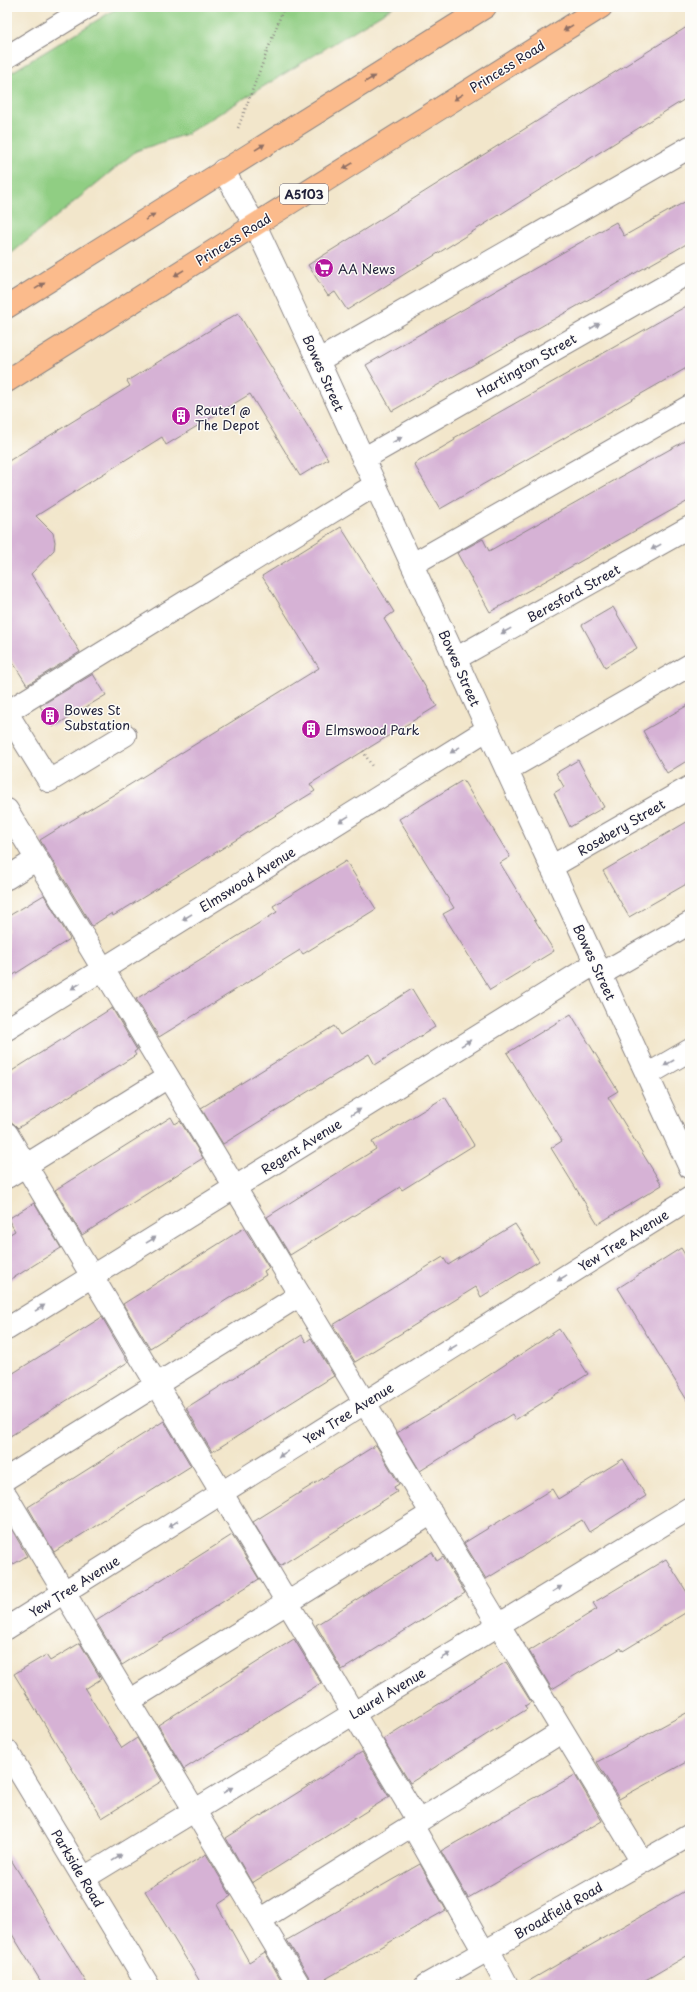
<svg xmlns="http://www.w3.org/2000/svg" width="697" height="1992" font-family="'Playpen Sans',sans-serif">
  <rect width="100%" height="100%" fill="#fdfcf7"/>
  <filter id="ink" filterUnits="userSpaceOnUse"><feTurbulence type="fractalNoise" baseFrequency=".025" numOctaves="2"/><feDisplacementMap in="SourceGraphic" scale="8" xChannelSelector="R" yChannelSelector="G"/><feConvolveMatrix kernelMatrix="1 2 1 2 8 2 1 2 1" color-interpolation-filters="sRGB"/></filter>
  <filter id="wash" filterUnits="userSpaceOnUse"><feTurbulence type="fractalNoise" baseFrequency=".012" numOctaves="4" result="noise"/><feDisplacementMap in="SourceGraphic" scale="16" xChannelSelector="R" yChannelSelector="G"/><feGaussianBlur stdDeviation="0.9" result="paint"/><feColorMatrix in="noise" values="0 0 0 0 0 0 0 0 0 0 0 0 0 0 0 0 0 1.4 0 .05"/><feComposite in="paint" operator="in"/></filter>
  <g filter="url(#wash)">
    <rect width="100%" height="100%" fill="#f2e6cb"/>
    <path fill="#90ce83" stroke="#59785f" d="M119,7H393L186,134L136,151L7,257V75Z"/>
    <g id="blocks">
      <path fill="#d6b2d5" d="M690,25V96L347,310L335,292L328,296L308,265Z
        M690,199V242L392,411L366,365L616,222L624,236Z
        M690,304V366L440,509L414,464L455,440L454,438Z
        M238,313L328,459L300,476L250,394L166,445L162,437L36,516L53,533L55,542L54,550L31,574L80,652L27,685L7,653V462L130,386L127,381Z
        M690,438V500L490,612L457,553L483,539L489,551Z
        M341,527L394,612L384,619L437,706L310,784L315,791L113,916L112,913L92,926L40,840L319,668L262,576Z
        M613,607L637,648L605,667L582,625Z
        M93,674L106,695L53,727L40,706Z
        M690,704V759L667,773L643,731Z
        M578,760L604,807L570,827L554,793L564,787L556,773Z
        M463,780L510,857L500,863L554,951L490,990L443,914L454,908L399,819Z
        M690,820V882L629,917L603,871Z
        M346,861L376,909L303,954L300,950L159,1037L136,999L277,912L273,906Z
        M44,895L70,939L7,979V917Z
        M412,989L435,1027L375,1065L369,1054L223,1144L201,1108L334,1026L340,1035Z
        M112,1008L137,1050L134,1052L136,1055L18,1128L13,1123L7,1122V1074Z
        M571,1014L618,1091L608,1097L662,1185L598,1224L551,1148L562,1141L507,1053Z
        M445,1097L474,1145L402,1190L400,1187L290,1255L267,1217L376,1149L372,1142Z
        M171,1117L175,1124L180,1121L203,1158L82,1235L55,1190Z
        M34,1203L61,1248L7,1282V1236L15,1231L8,1219Z
        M515,1224L539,1261L481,1297L476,1287L355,1362L333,1325L443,1257L448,1265Z
        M244,1228L269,1268L264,1271L266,1275L150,1348L123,1304Z
        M681,1248L690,1263V1405L618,1288Z
        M102,1317L128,1362L7,1438V1377Z
        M559,1329L588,1374L515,1420L512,1414L420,1471L397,1433L453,1399Z
        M302,1335L306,1342L311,1338L334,1376L212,1452L186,1408Z
        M164,1421L191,1466L54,1552L28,1507Z
        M376,1445L399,1484L394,1487L397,1492L280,1566L253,1522Z
        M623,1459L646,1496L589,1532L582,1520L486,1579L464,1543L552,1489L558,1499Z
        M7,1521L27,1556L7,1568Z
        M232,1535L259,1579L122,1665L96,1621Z
        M432,1552L437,1561L443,1557L465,1593L342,1670L316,1625Z
        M666,1559L690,1597V1610L623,1651L621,1648L552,1689L529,1651L597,1609L593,1603Z
        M294,1639L321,1683L184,1769L158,1725Z
        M80,1643L101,1679L85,1689L122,1748L137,1738L162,1781L102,1818L14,1674L46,1655L50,1661Z
        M506,1662L531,1702L525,1706L527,1709L410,1783L383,1739Z
        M690,1711V1760L619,1799L597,1762Z
        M362,1752L389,1797L252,1883L226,1838Z
        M575,1775L602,1821L468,1898L441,1851Z
        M7,1853L50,1924L88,1985H43L7,1926Z
        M206,1854L231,1896L217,1905L249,1962L265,1952L284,1985H202L145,1891Z
        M420,1864L446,1910L315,1985H311L310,1979L287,1940Z
        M690,1888V1954L637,1985H522Z"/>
    </g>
  </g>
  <g filter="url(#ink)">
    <use href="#blocks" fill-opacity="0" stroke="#8a8483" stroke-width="1"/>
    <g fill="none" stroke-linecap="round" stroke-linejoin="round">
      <g stroke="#8a8483" stroke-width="24">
        <path id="minor" d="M7,57L88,7
          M223,170L255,225L280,278L690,1168
          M319,360L690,147
          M363,459L690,272
          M413,564L690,406
          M455,659L690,527
          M7,712L375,485
          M7,713L49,781L125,735
          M507,770L690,665
          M7,810L642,1862
          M551,867L690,787
          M7,878L37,859
          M601,974L690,923
          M7,1029L488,729
          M647,1075L690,1050
          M7,1134L418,1821
          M7,1177L168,1077
          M7,1329L596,963
          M7,1478L300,1295
          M7,1497L299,1985
          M7,1628L690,1198
          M129,1701L432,1513
          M7,1751L148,1985
          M412,1825L484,1952
          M84,1878L690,1508
          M260,1920L563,1731
          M488,1949L507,1985
          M426,1985L690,1835"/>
      </g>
      <g stroke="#8a8483" stroke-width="24">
        <path id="highway" d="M7,307L485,7
          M7,381L601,7"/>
      </g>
      <path stroke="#8a8483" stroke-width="2.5" stroke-dasharray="1 3" stroke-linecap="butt" d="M238,128L284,7
        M363,751L373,768"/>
      <use href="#minor" stroke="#fff" stroke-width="22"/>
      <use href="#highway" stroke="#fbbb8c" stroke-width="22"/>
    </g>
    <defs><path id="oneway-solid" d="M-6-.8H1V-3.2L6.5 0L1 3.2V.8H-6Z"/></defs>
    <g fill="#8e6e64">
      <use href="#oneway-solid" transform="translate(568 28) rotate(148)"/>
      <use href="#oneway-solid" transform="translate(370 79) rotate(-32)"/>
      <use href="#oneway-solid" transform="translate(458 97) rotate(148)"/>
      <use href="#oneway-solid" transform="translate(260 147) rotate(-32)"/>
      <use href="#oneway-solid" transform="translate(348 166) rotate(148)"/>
      <use href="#oneway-solid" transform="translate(150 217) rotate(-32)"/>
      <use href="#oneway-solid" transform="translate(179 273) rotate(148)"/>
      <use href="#oneway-solid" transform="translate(40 286) rotate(-32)"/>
    </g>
    <g fill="#9c9ca7">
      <use href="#oneway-solid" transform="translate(595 326) rotate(-30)"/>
      <use href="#oneway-solid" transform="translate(397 440) rotate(-30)"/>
      <use href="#oneway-solid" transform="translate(656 547) rotate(151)"/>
      <use href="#oneway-solid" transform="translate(506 631) rotate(151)"/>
      <use href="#oneway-solid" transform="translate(455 750) rotate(148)"/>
      <use href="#oneway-solid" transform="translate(344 819) rotate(148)"/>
      <use href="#oneway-solid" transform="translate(187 917) rotate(148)"/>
      <use href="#oneway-solid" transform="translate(76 986) rotate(148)"/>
      <use href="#oneway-solid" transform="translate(466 1043) rotate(-32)"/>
      <use href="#oneway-solid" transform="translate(669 1063) rotate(150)"/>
      <use href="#oneway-solid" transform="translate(356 1112) rotate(-32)"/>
      <use href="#oneway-solid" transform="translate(151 1240) rotate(-32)"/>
      <use href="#oneway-solid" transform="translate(562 1278) rotate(148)"/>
      <use href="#oneway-solid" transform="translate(40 1308) rotate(-32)"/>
      <use href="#oneway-solid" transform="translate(452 1348) rotate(148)"/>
      <use href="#oneway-solid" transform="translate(283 1454) rotate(148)"/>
      <use href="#oneway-solid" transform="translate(173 1524) rotate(148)"/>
      <use href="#oneway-solid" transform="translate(557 1589) rotate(-31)"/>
      <use href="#oneway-solid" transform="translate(446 1656) rotate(-31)"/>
      <use href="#oneway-solid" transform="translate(228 1790) rotate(-31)"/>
      <use href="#oneway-solid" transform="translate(117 1858) rotate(-32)"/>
    </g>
  </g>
  <defs>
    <g id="supermarket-disc" transform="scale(1)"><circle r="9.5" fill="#b5179e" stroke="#fdfcf7"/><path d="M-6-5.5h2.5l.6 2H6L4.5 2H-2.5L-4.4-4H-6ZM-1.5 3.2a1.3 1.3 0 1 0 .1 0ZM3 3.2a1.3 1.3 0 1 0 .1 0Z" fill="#fff"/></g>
    <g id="building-disc" transform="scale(1)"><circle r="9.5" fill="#b5179e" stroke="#fdfcf7"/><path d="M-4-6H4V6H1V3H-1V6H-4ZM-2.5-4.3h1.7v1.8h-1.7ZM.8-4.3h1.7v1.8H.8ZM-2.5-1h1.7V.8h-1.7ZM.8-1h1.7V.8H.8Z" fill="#fff"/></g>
  </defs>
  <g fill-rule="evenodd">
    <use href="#supermarket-disc" x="324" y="268"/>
    <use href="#building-disc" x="181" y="416"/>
    <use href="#building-disc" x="50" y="716"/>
    <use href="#building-disc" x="311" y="729"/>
  </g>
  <g text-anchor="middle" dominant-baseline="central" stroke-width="3" stroke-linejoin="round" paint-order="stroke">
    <rect fill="#fdfcf7" stroke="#646373" stroke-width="1" x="280" y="184" width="48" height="20" rx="3"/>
    <g font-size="12" font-weight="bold" fill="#22223b">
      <text x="304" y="194">A5103</text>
    </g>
    <g font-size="13" fill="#22223b" stroke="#fdfcf7">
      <text transform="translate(507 66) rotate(-32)">Princess Road</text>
      <text transform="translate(233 239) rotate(-32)">Princess Road</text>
      <text transform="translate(526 365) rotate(-30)">Hartington Street</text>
      <text transform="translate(324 373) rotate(66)">Bowes Street</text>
      <text transform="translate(573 593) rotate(-29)">Beresford Street</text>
      <text transform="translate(460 668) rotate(66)">Bowes Street</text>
      <text transform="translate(621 827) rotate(-30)">Rosebery Street</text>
      <text transform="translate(247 879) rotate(-32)">Elmswood Avenue</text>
      <text transform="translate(595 962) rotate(65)">Bowes Street</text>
      <text transform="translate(301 1146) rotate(-32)">Regent Avenue</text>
      <text transform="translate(623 1240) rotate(-32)">Yew Tree Avenue</text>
      <text transform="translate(348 1413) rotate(-32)">Yew Tree Avenue</text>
      <text transform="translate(74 1586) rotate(-32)">Yew Tree Avenue</text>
      <text transform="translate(387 1693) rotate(-31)">Laurel Avenue</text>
      <text transform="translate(78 1868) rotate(59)">Parkside Road</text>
      <text transform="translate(558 1910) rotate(-30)">Broadfield Road</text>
    </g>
    <g font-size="13" fill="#22223b" stroke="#fdfcf7" text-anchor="start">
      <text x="338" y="268">AA News</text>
      <text x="195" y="409">Route1 @<tspan x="195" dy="15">The Depot</tspan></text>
      <text x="64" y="709">Bowes St<tspan x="64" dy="15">Substation</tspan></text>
      <text x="325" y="729">Elmswood Park</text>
    </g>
  </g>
  <rect width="697" height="1992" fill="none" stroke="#fdfcf7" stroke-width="24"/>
</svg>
